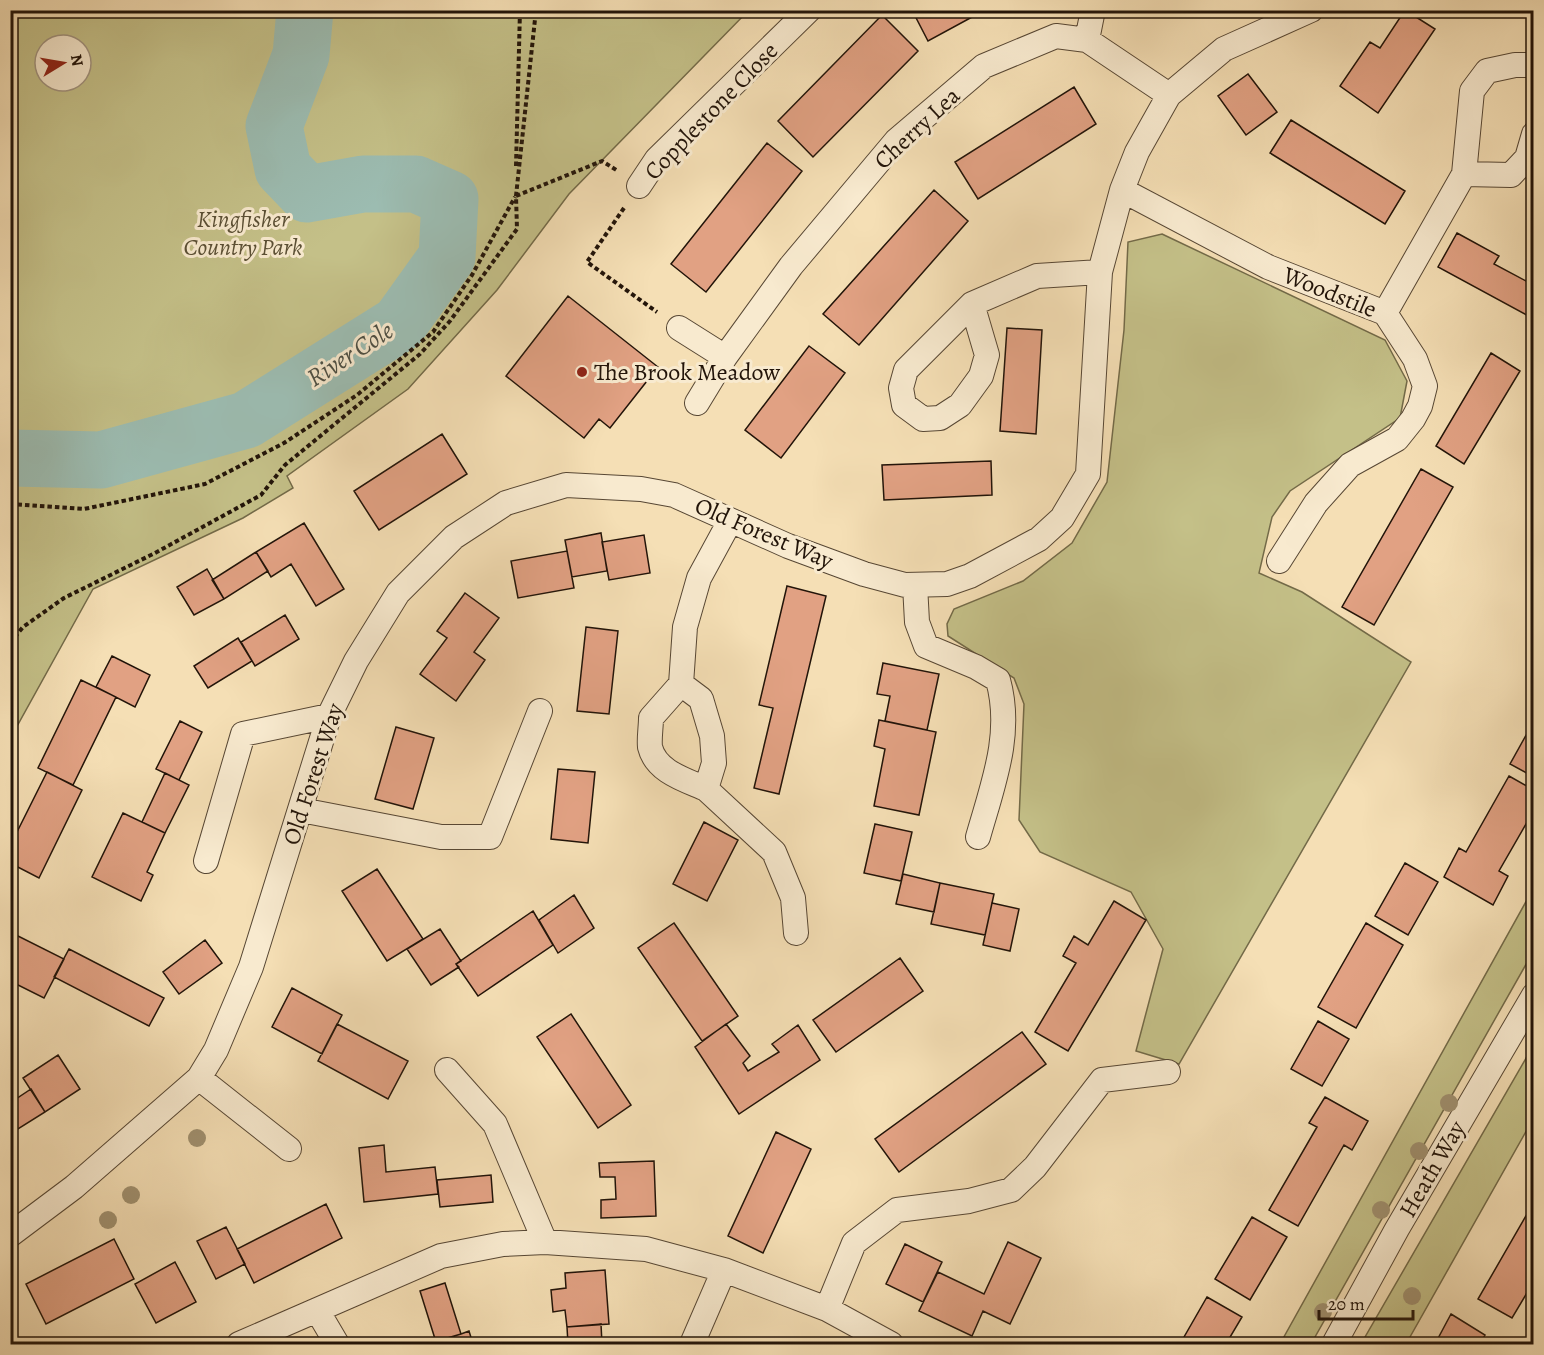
<svg xmlns="http://www.w3.org/2000/svg" width="1544" height="1355" font-family="Alegreya,serif">
  <rect width="100%" height="100%" fill="#f5dfb5"/>
  <filter id="stains"><feTurbulence type="fractalNoise" baseFrequency=".00333" numOctaves="4"/><feColorMatrix values="0 0 0 0 .2 0 0 0 0 .09 0 0 0 0 .02 0 0 0 .5 -.17"/></filter>
  <radialGradient id="worn" r=".72"><stop offset=".6" stop-color="#630" stop-opacity="0"/><stop offset="1" stop-color="#630" stop-opacity=".3"/></radialGradient>
  <path fill="#c4c088" stroke="#736a48" stroke-width="1.5" fill-rule="evenodd" d="M11,10H748V11L569,194L497,290L408,389L287,476L293,488L243,518L93,589L11,737ZM45,45H81V81H45Z
    M1162,234L1385,340L1407,381L1400,418L1290,491L1272,517L1259,573L1302,592L1411,662L1179,1064L1136,1051L1163,949L1131,892L1040,852L1019,820L1024,704L1014,678L948,636L947,624L954,609L1023,581L1072,543L1107,482L1124,330L1128,242Z
    M1533,889V952L1311,1344H1280Z
    M1533,1046V1119L1406,1344H1361Z"/>
  <g fill="none" stroke-linecap="round" stroke-linejoin="round">
    <path stroke="#9cbcb1" stroke-width="57" d="M10,458L101,460L246,420L399,324L447,257L450,199L416,184H363L307,194L283,169L274,126L301,55L305,10"/>
  </g>
  <path fill="#e1a183" stroke="#221409" stroke-width="1.5" d="M912,10H985L928,41Z
    M1405,10L1435,29L1378,113L1340,86L1370,42L1380,48Z
    M882,15L918,51L813,157L778,121Z
    M1248,74L1277,112L1246,135L1218,96Z
    M1074,87L1096,124L978,199L955,162Z
    M1291,120L1405,191L1385,224L1270,153Z
    M767,143L802,171L706,292L671,264Z
    M934,190L968,221L859,345L823,314Z
    M1457,233L1499,256L1494,264L1526,281L1534,268V319L1438,267Z
    M568,296L658,367L610,428L599,419L584,438L506,376Z
    M1007,328L1042,330L1036,434L1000,431Z
    M809,346L845,373L781,458L745,430Z
    M1491,353L1520,371L1464,464L1436,446Z
    M442,434L467,474L379,530L354,491Z
    M991,461L992,495L884,500L882,465Z
    M1421,469L1453,487L1374,625L1342,607Z
    M304,523L344,589L316,606L291,564L271,577L256,552Z
    M601,533L607,571L572,577L565,540Z
    M644,535L650,573L609,580L602,542Z
    M567,551L574,588L518,598L511,561Z
    M256,552L268,571L224,599L212,580Z
    M207,569L224,599L194,615L177,587Z
    M787,586L826,596L779,794L754,788L773,708L759,705Z
    M465,593L499,618L474,652L485,660L456,701L420,674L447,638L437,631Z
    M285,615L299,639L255,666L241,642Z
    M586,627L618,631L609,714L577,711Z
    M238,638L252,661L208,688L194,666Z
    M112,656L150,675L135,707L96,687Z
    M883,663L939,674L927,730L885,721L890,696L877,694Z
    M81,680L116,697L73,785L38,768Z
    M879,720L936,732L919,815L874,806L885,749L874,746Z
    M180,721L202,732L179,780L156,769Z
    M1534,721V777L1510,764Z
    M396,727L434,738L413,809L375,799Z
    M558,769L595,772L588,843L551,839Z
    M47,772L82,790L39,878L10,863V846Z
    M165,773L189,785L165,833L142,822Z
    M1509,776L1534,790V810L1499,871L1508,876L1493,905L1444,877L1459,848L1466,852Z
    M123,813L165,833L147,872L153,875L141,901L92,877Z
    M704,822L738,840L707,901L673,884Z
    M875,824L912,832L901,881L864,873Z
    M1405,863L1438,882L1408,935L1375,916Z
    M377,869L423,939L387,961L342,891Z
    M903,874L940,883L934,912L896,904Z
    M940,883L994,894L985,935L931,924Z
    M574,895L594,928L558,953L539,920Z
    M1114,901L1146,920L1068,1051L1035,1032L1076,963L1063,956L1074,936L1088,945Z
    M992,903L1019,909L1010,951L983,945Z
    M533,911L553,945L478,996L456,964Z
    M674,923L738,1016L702,1041L638,948Z
    M1366,923L1403,945L1356,1028L1318,1007Z
    M440,929L461,961L456,964L459,967L431,985L407,949Z
    M10,932L64,959L44,998L10,981Z
    M205,940L222,963L179,994L163,972Z
    M69,949L164,998L149,1026L54,977Z
    M900,958L923,991L836,1052L813,1020Z
    M292,988L342,1015L322,1054L272,1027Z
    M571,1014L631,1105L598,1128L537,1037Z
    M1318,1021L1349,1039L1322,1086L1291,1069Z
    M337,1024L408,1061L388,1099L318,1061Z
    M726,1024L750,1056L743,1063L748,1071L779,1052L772,1044L798,1025L820,1060L739,1114L695,1047Z
    M1022,1032L1046,1064L899,1172L875,1139Z
    M58,1055L80,1089L45,1112L23,1078Z
    M31,1089L45,1112L10,1134V1103Z
    M1325,1097L1368,1121L1352,1150L1344,1145L1298,1226L1269,1210L1317,1127L1309,1123Z
    M776,1132L811,1149L763,1253L728,1236Z
    M384,1145L386,1172L435,1167L438,1194L364,1202L359,1148Z
    M654,1161L656,1216L601,1218V1200L616,1199L615,1177H600L599,1163Z
    M491,1175L493,1202L440,1207L437,1180Z
    M1534,1202V1281L1512,1318L1478,1299Z
    M326,1204L342,1238L254,1283L237,1249Z
    M1252,1217L1287,1237L1250,1300L1215,1279Z
    M226,1227L245,1264L216,1279L197,1241Z
    M114,1239L134,1279L46,1324L26,1284Z
    M1008,1242L1041,1258L1010,1324L983,1311L972,1336L919,1311L938,1272L984,1294Z
    M905,1244L942,1262L923,1302L886,1284Z
    M175,1262L196,1302L156,1323L135,1284Z
    M605,1270L609,1324L567,1327L565,1310L553,1312L551,1290L566,1288L565,1273Z
    M445,1283L461,1334L436,1342L420,1291Z
    M1207,1297L1242,1317L1226,1344H1180Z
    M1451,1314L1485,1335L1480,1344H1435Z
    M601,1324L602,1344H568L567,1327Z
    M469,1331L473,1344H427L461,1334Z"/>
  <g fill="none" stroke-linecap="round" stroke-linejoin="round">
    <g stroke="#574734" stroke-width="26">
      <path id="street" d="M1087,40L1093,10
        M1464,174L1472,91L1487,71L1515,65H1534
        M639,186L657,159L809,10
        M1122,190L1268,267L1385,313L1415,359L1425,386L1420,406L1413,419L1397,439L1350,465L1316,503L1279,561
        M972,304L987,355L981,376L960,405L940,418L923,419L904,405L901,388L906,370L972,304L1037,276L1100,272
        M1385,313L1464,174L1511,175L1527,158L1534,134
        M679,328L725,357
        M697,403L725,357L791,266L896,141L984,66L1056,36L1087,40L1169,95
        M730,521L699,578L685,627L681,684L701,699L712,736L714,763L706,789L774,852L793,898L796,933
        M915,585L917,622L926,646L976,667L998,680C1013,734 993,784 978,837
        M681,684L651,718C651,727 649,738 650,747C656,772 686,780 706,789
        M301,810L441,837H490L540,711
        M206,861L243,734L329,716
        M447,1070L495,1124L545,1242
        M199,1078L289,1149
        M10,1235L74,1187L199,1078L216,1050L251,967L329,716L356,661L398,593L454,537L506,503L566,485L641,489L674,495L788,546L864,574L905,585L947,584L970,576L1039,539L1062,518L1088,474L1100,272L1122,190L1137,152L1169,95L1224,49L1311,10
        M827,1309L854,1243L897,1210L969,1201L1011,1190L1035,1167L1102,1080L1168,1072
        M317,1310L337,1344
        M239,1344L441,1256L503,1244L545,1242L646,1249L724,1270L827,1309L891,1344
        M692,1344L724,1270
        M1334,1344L1397,1229L1534,995"/>
    </g>
    <path stroke="#221409" stroke-width="4" stroke-dasharray="4.5 3" stroke-linecap="butt" d="M516,166L520,10
      M516,196L602,161L618,171
      M624,208L587,262L657,312
      M10,504L84,509L205,484L284,443L357,395L433,332L472,275L515,197
      M10,643L23,627L64,598L155,553L261,495L285,465L420,354L450,321L517,229L516,196L536,10"/>
    <use href="#street" stroke="#f8eacf" stroke-width="24"/>
  </g>
  <g fill="#a0906f">
    <circle cx="1449" cy="1103" r="9"/>
    <circle cx="197" cy="1138" r="9"/>
    <circle cx="1419" cy="1151" r="9"/>
    <circle cx="131" cy="1195" r="9"/>
    <circle cx="1381" cy="1210" r="9"/>
    <circle cx="108" cy="1220" r="9"/>
    <circle cx="1412" cy="1296" r="9"/>
    <circle cx="1323" cy="1312" r="9"/>
  </g>
  <circle fill="#8f2418" stroke="#f8eacf" stroke-width="2" cx="582" cy="372" r="6"/>
  <g text-anchor="middle" dominant-baseline="central" stroke-width="6" stroke-linejoin="round" paint-order="stroke">
    <g font-size="24" fill="#221409" stroke="#f8eacf">
      <text transform="translate(711 111) rotate(-46)">Copplestone Close</text>
      <text transform="translate(917 128) rotate(-43)">Cherry Lea</text>
      <text transform="translate(1330 292) rotate(22)">Woodstile</text>
      <text transform="translate(764 533) rotate(23)">Old Forest Way</text>
      <text transform="translate(313 774) rotate(-72)">Old Forest Way</text>
      <text transform="translate(1432 1169) rotate(-60)">Heath Way</text>
    </g>
    <g font-size="24" font-style="italic" fill="#5b5035" stroke="#f8eacf">
      <text x="243" y="219">Kingfisher<tspan x="243" dy="28">Country Park</tspan></text>
    </g>
    <g font-size="24" fill="#221409" stroke="#f8eacf" text-anchor="start">
      <text x="594" y="372">The Brook Meadow</text>
    </g>
    <g font-size="26" font-style="italic" fill="#4d4f44" stroke="#f8eacf">
      <text transform="translate(350 354) rotate(-33)">River Cole</text>
    </g>
  </g>
  <rect width="1544" height="1355" fill="none" stroke="#f5dfb5" stroke-width="36"/>
  <rect x="12" y="12" width="1520" height="1331" fill="none" stroke="#221409" stroke-width="3"/>
  <rect x="18" y="18" width="1508" height="1319" fill="none" stroke="#221409" stroke-width="1.5"/>
  <g transform="translate(63 63) rotate(79)"><circle r="28" fill="#f8eacf" stroke="#a29480" stroke-width="1.5"/>
  <path d="M0-4.5L10 22L0 15L-10 22Z" fill="#8f2418"/>
  <text y="-9" font-size="16" font-weight="bold" text-anchor="middle" fill="#221409">N</text>
  </g>
  <path d="M1319 1310v9h94v-9" fill="none" stroke="#221409" stroke-width="3"/>
  <text x="1328" y="1310" font-size="18" fill="#221409" stroke="#f8eacf" stroke-width="4.5" paint-order="stroke">20 m</text>
  <rect width="100%" height="100%" filter="url(#stains)"/>
  <rect width="100%" height="100%" fill="url(#worn)"/>
</svg>
